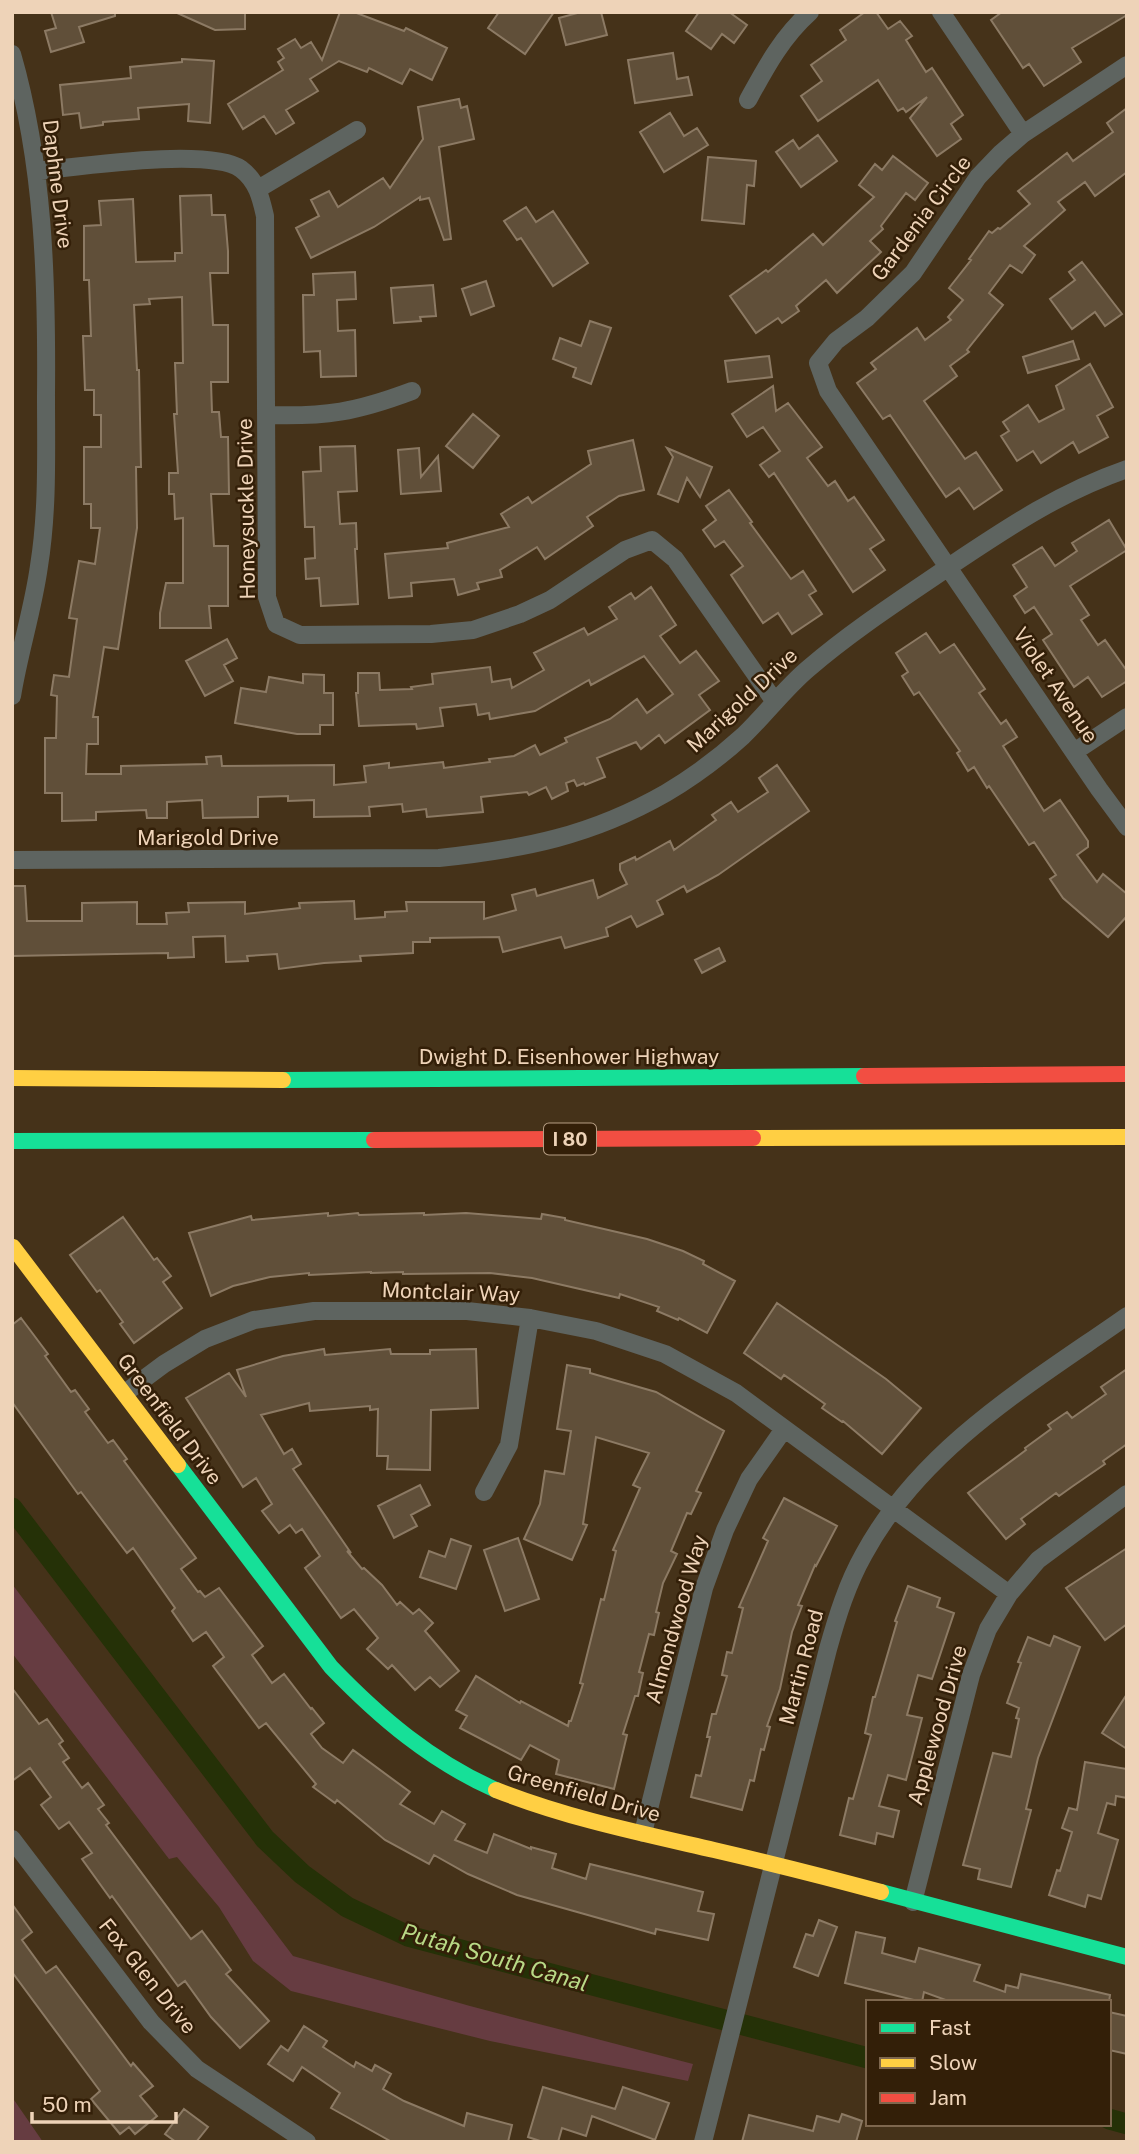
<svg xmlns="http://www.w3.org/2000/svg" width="1139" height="2154" font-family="'Public Sans',sans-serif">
  <rect width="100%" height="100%" fill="#453219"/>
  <path fill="#663c41" d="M12,1584L293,1956L470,2006L693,2064L688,2081L490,2041L291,1991L253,1961L219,1907L177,1857L169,1859L12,1653Z
    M12,2097L43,2142H12Z"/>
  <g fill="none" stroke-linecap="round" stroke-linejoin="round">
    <path stroke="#253107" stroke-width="21" d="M12,1508L265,1839L302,1874L347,1907L408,1936L868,2058
      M1109,2119L1127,2124"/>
  </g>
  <path fill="#604f39" stroke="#8c7a64" stroke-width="2" d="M51,12H115V16L79,27L84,42L51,52L45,31L56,28Z
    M175,12H245V29L215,30Z
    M340,12H354L404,31L406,28L447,48L432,80L410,69L402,84L369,68L367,72L339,61L310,79L318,91L286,110L294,123L276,134L264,116L243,129L228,104L283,70L278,62L284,58L278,49L295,39L301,48L311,42L322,60Z
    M499,12H554L525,54L488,28Z
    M581,12H601L607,35L566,45L559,18Z
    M699,12H729L747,25L734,43L722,34L711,49L686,31Z
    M865,12H876L888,29L900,21L912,36L906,40L926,72L932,68L963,115L951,124L961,139L937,156L910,118L927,97L906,112L903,108L898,111L878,80L818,121L801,96L822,81L811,65L846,40L840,30Z
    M1002,12H1127V15L1072,48L1081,62L1044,86L1029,64L1023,68L991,20Z
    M673,53L677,79L688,77L692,95L635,103L628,60Z
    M182,59L214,61L210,123L188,121L189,104L138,108L139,119L103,122V125L81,128L79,113L63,115L60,85L131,78L130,67L182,62Z
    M459,99L461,108L467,106L474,139L439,147L451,239L444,240L429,198L420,200V197L374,227L311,258L296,228L319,216L311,200L329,191L338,207L383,178L390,188L423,139L418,107Z
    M1127,108V172L1095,196L1085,182L1058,202L1065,210L1024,246L1035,255L1022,273L1010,265L989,293L1003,305L967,350L969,352L950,366L957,376L924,401L965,459L976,452L1002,490L974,509L959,488L946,497L890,415L883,419L857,383L876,369L871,363L917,328L925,340L951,320L948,317L963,300L949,288L971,260L969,259L989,231L992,233L998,228L1000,229L1030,204L1018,191L1067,153L1073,161L1113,132L1107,123Z
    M670,113L684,136L697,128L708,145L664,172L640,132Z
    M818,135L837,161L801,187L776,152L793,140L799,149Z
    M893,156L928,183L915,200L906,193L881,226L883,229L870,241L881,252L837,293L826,280L796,306L799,311L782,323L778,318L756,333L730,296L766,270L768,272L813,234L823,245L874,197L859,185L875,164L882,170Z
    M708,157L756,161L754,186L747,185L744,224L702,220Z
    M211,195L212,215H225L228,251V273H210L213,325H228V382H211L212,412H219L221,437H228L229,494H211L214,546H228V606H209L211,628H160V613L166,583H183V518L175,519L174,494H169V473H178L174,414H177L175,363H183L182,297L149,299L150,304L134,305L137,370H139L141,467H136L137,528L118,649L104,647L93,717H98V744H87L86,774H121V766L207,764L206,757L221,756L222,766L334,765V785L366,782L364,766L389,763V768L443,762L444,768L490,762L489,759L514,756L535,745L540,755L567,742L565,738L610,719L637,699L647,713L673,694L644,656L591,685L589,680L535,711L490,719L489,713L478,715L476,704L440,708L443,726L417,729L416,724L359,726L356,693H358V673H379L380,690L412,689L411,687L433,684L432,674L490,667L492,682L510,679L512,688L544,670L534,653L584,628L588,635L617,619L609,607L631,593L635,599L651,587L676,625L660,636L680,663L696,651L719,681L699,695L710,710L665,743L659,735L641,749L636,742L597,758L605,777L585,785L584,783L577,786L574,780L566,783L568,791L552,799L546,787L529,795L527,792L481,797L483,812L427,817L426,809L403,812L402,804L369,807L370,816L314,817V800L288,801V796L258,797V817L203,818L202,800L167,802V818H147L146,810L96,812V820L62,821V793H45V738H56L57,696L51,695L54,675L69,677L77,619L69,618L79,561L95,564L100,528H91V504H84V447H101V415H94V390H85L83,336H91L89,280H84V226L101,225L99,201L133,199L136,262L175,261V253H182L180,196Z
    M526,207L536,222L553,211L588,263L553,286L521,238L517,240L504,221Z
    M1082,262L1122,314L1105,326L1095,312L1072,329L1050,299L1075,280L1069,272Z
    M355,272L356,299L337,300L338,331L355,330L356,376L321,377L320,351L304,352L303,295H314L313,274Z
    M486,281L494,306L471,315L462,289Z
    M433,285L436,316L420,317L421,321L394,323L391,288Z
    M590,321L611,328L591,384L573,377L576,368L553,359L560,338L581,346Z
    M1073,341L1079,359L1028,373L1023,357Z
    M769,356L772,377L728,382L725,361Z
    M1090,364L1113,407L1097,416L1108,437L1079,453L1073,442L1041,463L1033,451L1017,461L1001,436L1009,431L1003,422L1028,405L1039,422L1064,409L1056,386Z
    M773,386L776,411L788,403L822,447L807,458L828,486L835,481L848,501L854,497L884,540L870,549L885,570L853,592L774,473L769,477L760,465L780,451L763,427L747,437L732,414Z
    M473,414L499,436L473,468L446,446Z
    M633,440L644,490L619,496L587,517L593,526L545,559L537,547L500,570L502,577L477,583L479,589L458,595L454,579L411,583L412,596L389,598L385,554L448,548L447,543L509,527L501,514L528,497L532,503L591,464L588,451Z
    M355,446L357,491L338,492L340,524L356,523L357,549H355L358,604L321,606L319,578L306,579L305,559L315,558L314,527H305L303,472L321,471L320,447Z
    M419,448L421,477L438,456L441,491L401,494L398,450Z
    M667,448L712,467L700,497L687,478L678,502L658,494L673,457Z
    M729,490L752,522L750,523L791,579L803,571L816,591L809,595L822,614L792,634L778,613L763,623L731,575L743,566L724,541L715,547L703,530L716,520L706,506Z
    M1109,520L1127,550L1070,586L1089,615L1081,620L1098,645L1105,640L1127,671V681L1102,697L1088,677L1074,687L1043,640L1052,634L1034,607L1025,613L1014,596L1027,587L1013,565L1042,547L1055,566L1077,551L1072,543Z
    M926,633L940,653L954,644L985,689L979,693L1001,724L1006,720L1017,737L1003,746L1044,811L1060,800L1088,841V847L1077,855L1097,882L1103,874L1127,894V916L1108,937L1063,898L1050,879L1056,875L1034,842L1029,845L989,786L987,788L974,767L968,771L957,753L960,751L919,692L914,695L902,676L908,672L896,653Z
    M227,639L237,658L224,665L233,681L205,696L186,661Z
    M303,674L324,675V693H333V725H320V734H297L235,723L241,688L266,692L269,677L303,683Z
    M777,765L809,811L718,875L687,892L684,886L657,901L663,914L637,927L631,916L606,928L608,936L565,948L561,937L503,952L499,937L430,938V942H413V953L360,956L361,961L324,963L279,969L277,954L247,956L248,961L226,962L225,936L193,937L194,957L168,958V953L12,956V886H25L27,921H82V903L137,902V924H167L166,913L189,912L188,903L245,902V914L300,908L299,903L354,901L355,919L385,917V912L407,911L406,902H484V919L516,910L512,895L535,889L537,896L593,880L598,898L627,884L620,870V864L635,857L636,860L670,841L674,850L716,820L712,815L731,802L738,812L768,792L759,778Z
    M719,948L725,961L702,973L695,960Z
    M328,1213V1216L358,1213L359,1215L424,1213V1215L466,1213L541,1219L542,1214L565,1218V1220L647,1239L683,1251L704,1261L703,1264L735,1281L707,1333L679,1318L678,1320L657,1311L659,1307L620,1294L619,1298L532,1278L490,1273L403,1274V1272L371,1273V1272L309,1275V1273L270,1277L233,1286L211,1296L189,1233L251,1216L252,1220Z
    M123,1217L154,1260L157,1258L171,1276L163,1282L182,1308L134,1343L120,1324L123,1322L100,1290L97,1292L70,1255Z
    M777,1303L886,1379L921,1408L882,1454L843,1421L842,1422L822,1408L825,1404L784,1375L781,1379L744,1353Z
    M21,1318L48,1354L45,1356L71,1392L75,1390L89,1409L85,1412L108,1443L113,1440L127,1459L124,1461L196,1558L181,1569L198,1592L200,1591L205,1597L219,1588L263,1646L252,1655L272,1683L284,1674L311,1709L312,1708L324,1723L311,1734L322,1748L343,1763L353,1750L410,1792L400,1804L434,1824L442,1811L465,1824L455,1840L487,1853L494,1834L531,1849V1847L556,1854L552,1868L586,1879L590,1864L703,1892L698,1911L714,1914L708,1940L656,1929L655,1934L517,1895L468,1874L434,1855L429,1864L385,1840L337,1800L335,1803L313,1787L316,1784L266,1723L259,1728L213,1666L224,1657L206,1632L193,1641L172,1611L175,1608L133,1548L127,1553L81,1492L78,1494L12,1402V1325Z
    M324,1349L325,1355L390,1349L391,1354H430V1350L476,1349L478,1408L431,1410L430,1470L387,1469L388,1456H377L378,1409L370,1410V1406L310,1411L309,1403L261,1415L284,1454L292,1449L301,1464L293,1469L351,1553L347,1551L362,1569L364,1568L382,1585L397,1605L400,1602L413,1614L419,1609L433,1623L425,1631L459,1671L440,1687L430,1677L415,1690L392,1665L388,1669L367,1649L378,1638L354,1609L341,1618L305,1568L320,1556L302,1529L296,1533L290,1525L279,1533L262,1511L272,1504L256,1478L243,1487L186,1398L229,1373L246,1397L237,1370L283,1356Z
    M567,1365L590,1369V1373L656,1392L724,1431L696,1491L701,1493L691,1514L687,1513L671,1551L677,1554L663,1583L656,1612L659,1613L654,1635L649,1634L639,1672L643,1673L638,1696H635L623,1734L627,1735L614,1789L556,1774L559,1760L530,1745L521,1760L460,1728L467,1716L456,1710L476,1676L520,1703L521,1701L568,1726L569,1721H571L583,1684L580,1683L601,1599L604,1600L616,1551L613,1550L640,1488L633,1485L649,1453L596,1437L583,1524L587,1525L572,1560L524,1539L540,1504L545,1471L564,1474L571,1431L557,1429Z
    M1127,1369V1444L1103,1461L1105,1464L1073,1486L1059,1496L1056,1493L1021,1519L1025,1524L1006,1539L968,1493L1026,1450L1025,1448L1051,1429L1048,1425L1067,1412L1072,1418L1106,1394L1101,1387Z
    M420,1485L430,1505L411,1515L417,1526L394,1538L378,1506Z
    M784,1498L837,1526L816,1566L815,1565L798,1605L802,1606L792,1632L780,1689L767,1726L770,1727L764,1750L761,1749L754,1781L750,1780L742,1810L691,1797L696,1775L701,1776L710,1737H707L712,1714H716L727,1676L722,1675L727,1652L732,1653L743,1608L739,1607L768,1541L763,1538Z
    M518,1538L539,1599L505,1611L484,1550Z
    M451,1539L471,1546L456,1589L420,1577L429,1551L445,1557Z
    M1127,1548V1624L1105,1640L1066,1588Z
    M908,1586L940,1598L937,1607L954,1613L932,1679L918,1675L907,1715L922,1718L906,1780L888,1775L879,1806L899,1811L893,1837L877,1833L875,1844L840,1835L849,1798L853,1799L871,1735L865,1733L873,1697H875L897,1622L895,1621Z
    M1054,1636L1080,1647L1038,1758L1026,1809L1031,1810L1011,1887L978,1879L980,1869L963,1865L993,1753L1011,1757L1019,1719L1016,1718L1019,1708L1007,1703L1021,1663L1018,1662L1028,1637L1050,1646Z
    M12,1688L39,1724L47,1719L63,1741L59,1744L69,1758L63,1762L82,1788L88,1783L104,1805L98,1809L109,1823L106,1825L191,1939L202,1931L231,1970L226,1974L269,2021L240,2048L211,2017L185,1981L178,1986L112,1896L110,1898L82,1859L92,1853L69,1822L59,1829L41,1805L51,1797L30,1768L12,1781Z
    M1127,1694V1749L1102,1733Z
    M1085,1762L1127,1769V1798L1116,1796L1115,1805L1107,1803L1098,1833L1118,1840L1101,1899L1088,1895L1085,1907L1049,1895L1057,1870L1060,1871L1072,1832L1062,1828L1069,1808L1077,1810Z
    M12,1904L32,1932L22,1940L46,1973L56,1966L131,2066L133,2063L153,2086L140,2096L157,2116L135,2134L129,2127L120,2134L91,2099L100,2091L12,1972Z
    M819,1920L837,1927L818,1976L794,1967L806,1934L813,1936Z
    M856,1932L885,1938L882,1953L915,1962L919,1948L980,1965L974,1981L1005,1992L1006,1985L1018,1988L1021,1974L1110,1995L1109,2002H951L924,1992L922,2002L845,1983Z
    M1109,2012L1127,2016V2054L1109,2050Z
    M304,2026L327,2041L323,2047L354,2067L356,2062L372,2071L375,2065L391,2074L383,2089L404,2101L464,2126L467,2113L512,2125L508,2142H392L331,2108L340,2093L302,2067L293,2081L268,2064L281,2046L288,2051Z
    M543,2087L615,2109L623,2087L669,2103L655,2140L592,2116L586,2136L562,2128L558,2142H543L528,2137Z
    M184,2109L208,2127L196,2142H176L165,2134Z
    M842,2114L862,2121L856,2142H742L749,2115L813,2131L817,2116L839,2122Z"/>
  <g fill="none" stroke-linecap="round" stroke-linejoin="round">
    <path stroke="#5e6460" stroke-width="18" d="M941,12L1023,134
      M12,54C44,165 47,281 46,396C46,453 48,510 39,566C33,610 19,652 12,696
      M1127,65L1023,134L1001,153L978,177L913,273L867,318L836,341L818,363L828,391L1099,789L1127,827
      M748,100C766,67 782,37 810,12
      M37,171C78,167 209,147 241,169C257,181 261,198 265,216L267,597L276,624L300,635L431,634L473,630L520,614L550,600L625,550L652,540L675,559L775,702
      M258,189L357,130
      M266,415C326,417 356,412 412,391
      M1074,752L1127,717
      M12,860L439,858C524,849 591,836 666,793C693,777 720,757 743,736C766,714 785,688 809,668C852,631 900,600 947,568C1007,528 1058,493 1127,469
      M125,1393L164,1364L205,1339L254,1320L314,1311H467L530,1318L596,1331L665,1354L736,1393L1009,1594
      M484,1492L509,1445L530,1318
      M643,1833L704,1588L725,1530L749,1479L784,1429
      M12,1839L151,2022L197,2069L307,2142
      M913,1902L971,1675L988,1629L1009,1594L1038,1560L1127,1494
      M703,2142L828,1649C837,1617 847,1584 864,1554C922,1447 1030,1384 1127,1316"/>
    <path stroke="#16e098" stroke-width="16" d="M283,1080L864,1076
      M12,1141L374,1140
      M178,1465L331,1667C380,1718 431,1761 496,1790
      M881,1892L1127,1957"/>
    <path stroke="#ffcf43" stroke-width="16" d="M12,1078L283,1080
      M753,1138L1127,1137
      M13,1247L178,1465
      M496,1790C567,1818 640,1833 714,1850C770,1863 826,1877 881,1892"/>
    <path stroke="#f24e42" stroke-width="16" d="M864,1076L1127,1074
      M374,1140L753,1138"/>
  </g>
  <g text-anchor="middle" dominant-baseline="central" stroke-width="5" stroke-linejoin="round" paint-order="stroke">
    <rect fill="#331f08" stroke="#b69d83" stroke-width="2" x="544" y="1123.5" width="52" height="31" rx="5"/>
    <g font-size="19" font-weight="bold" fill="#eed3b8">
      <text x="570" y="1139">I 80</text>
    </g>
    <g font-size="21" fill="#eed3b8" stroke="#331f08">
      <text transform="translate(58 184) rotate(83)">Daphne Drive</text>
      <text transform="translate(921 218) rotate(-53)">Gardenia Circle</text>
      <text transform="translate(246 509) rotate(-91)">Honeysuckle Drive</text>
      <text transform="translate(1056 685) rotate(56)">Violet Avenue</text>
      <text transform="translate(742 700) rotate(-43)">Marigold Drive</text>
      <text x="208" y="837">Marigold Drive</text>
      <text x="569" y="1056">Dwight D. Eisenhower Highway</text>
      <text transform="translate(451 1292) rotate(2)">Montclair Way</text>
      <text transform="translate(170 1419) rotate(53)">Greenfield Drive</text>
      <text transform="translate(676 1619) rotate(-74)">Almondwood Way</text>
      <text transform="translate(801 1667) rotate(-75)">Martin Road</text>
      <text transform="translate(937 1725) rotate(-74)">Applewood Drive</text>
      <text transform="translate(584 1793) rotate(16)">Greenfield Drive</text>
      <text transform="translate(148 1976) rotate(51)">Fox Glen Drive</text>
    </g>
    <g font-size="23" font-style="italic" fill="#b8d986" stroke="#331f08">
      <text transform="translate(495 1957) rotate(16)">Putah South Canal</text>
    </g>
  </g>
  <rect width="1139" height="2154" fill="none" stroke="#eed3b8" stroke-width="28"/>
  <rect x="866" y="2000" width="245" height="126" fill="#331f08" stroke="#7e674e" stroke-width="2"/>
  <rect x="880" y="2023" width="35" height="10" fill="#16e098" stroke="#7e674e" stroke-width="2"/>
  <text x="929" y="2035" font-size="21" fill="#eed3b8">Fast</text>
  <rect x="880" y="2058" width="35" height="10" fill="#ffcf43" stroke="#7e674e" stroke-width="2"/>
  <text x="929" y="2070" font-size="21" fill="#eed3b8">Slow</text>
  <rect x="880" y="2093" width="35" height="10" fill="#f24e42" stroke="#7e674e" stroke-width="2"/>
  <text x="929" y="2105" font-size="21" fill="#eed3b8">Jam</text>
  <path d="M32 2112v10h144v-10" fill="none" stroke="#eed3b8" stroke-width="3.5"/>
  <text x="42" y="2112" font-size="21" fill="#eed3b8" stroke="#331f08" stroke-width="5" paint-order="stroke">50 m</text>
</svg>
